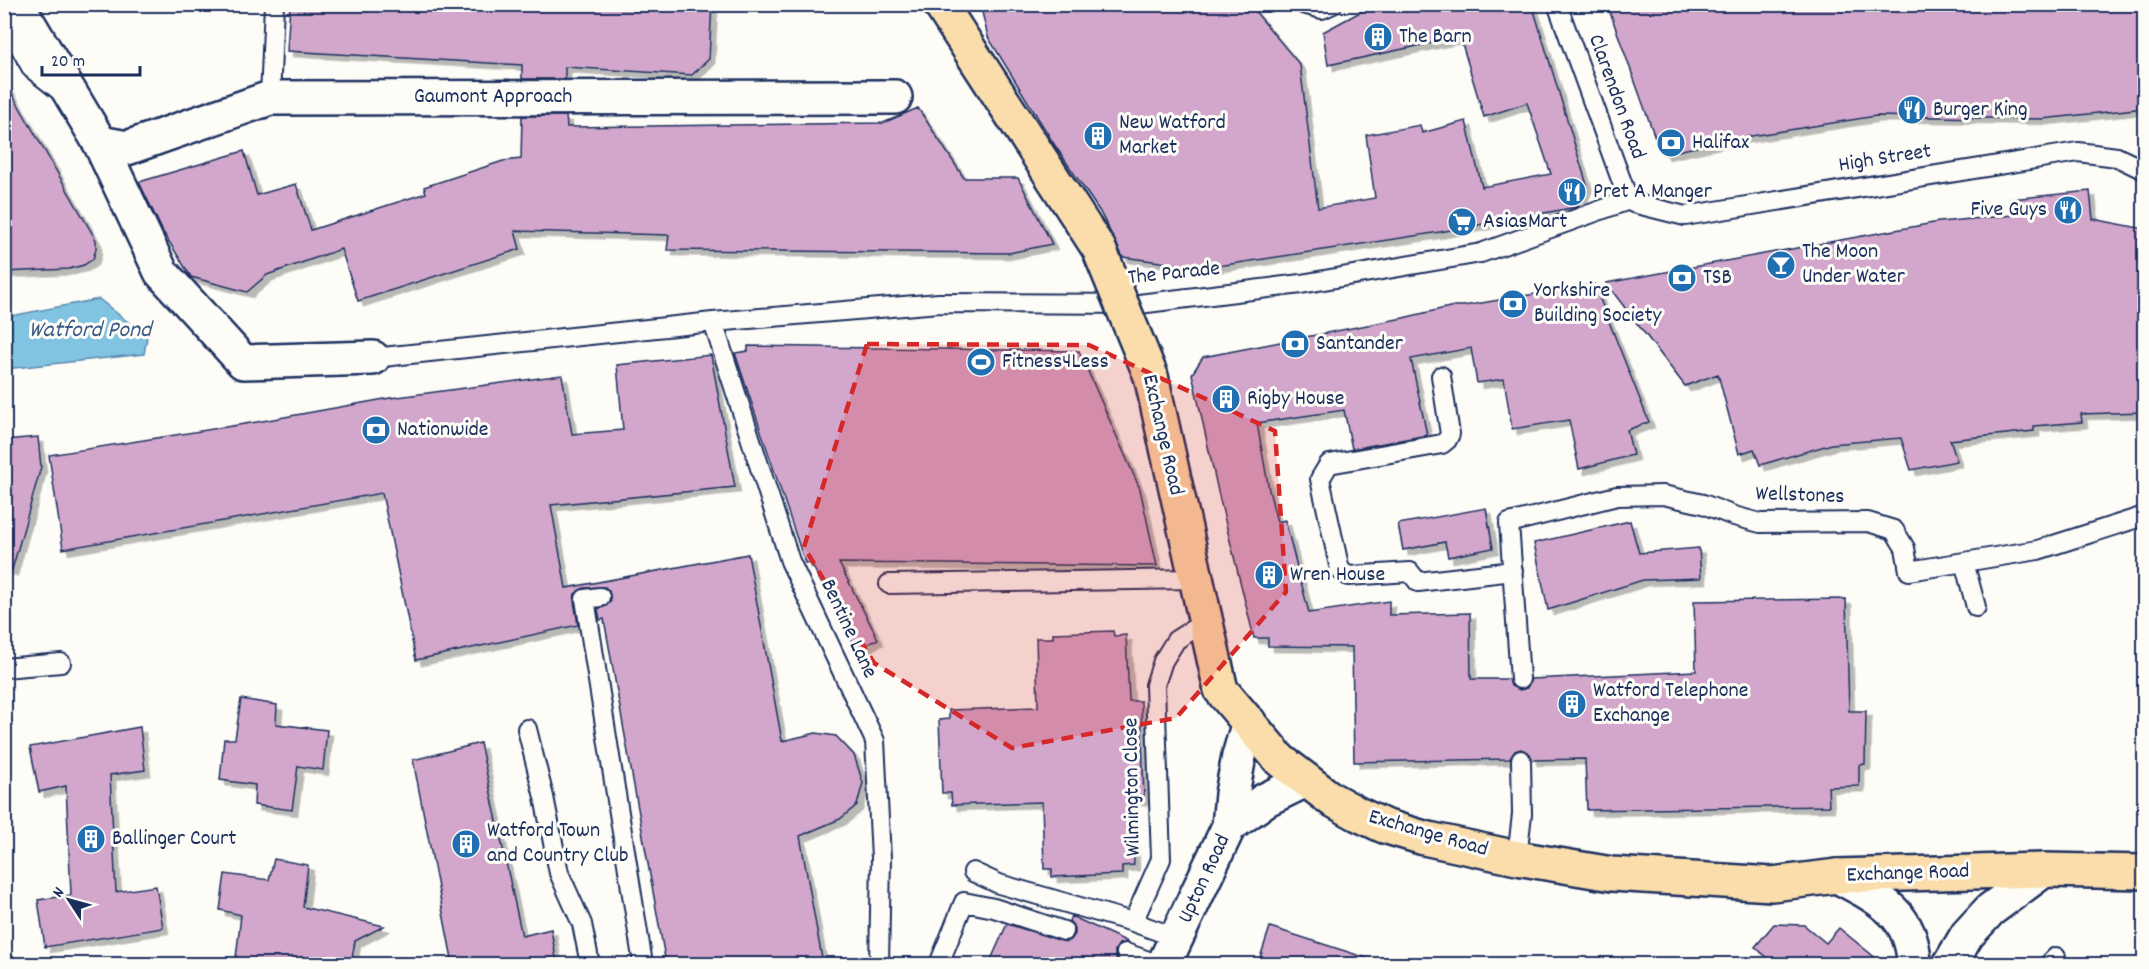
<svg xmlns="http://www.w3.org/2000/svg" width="2149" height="969" font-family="Dekko,sans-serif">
  <defs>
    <filter id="shadow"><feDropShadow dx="5.5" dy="5.5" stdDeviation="0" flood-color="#0004"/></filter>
  </defs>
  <rect width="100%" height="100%" fill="#fdfcf7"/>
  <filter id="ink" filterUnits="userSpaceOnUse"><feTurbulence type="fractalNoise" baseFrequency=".0167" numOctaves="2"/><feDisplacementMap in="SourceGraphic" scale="12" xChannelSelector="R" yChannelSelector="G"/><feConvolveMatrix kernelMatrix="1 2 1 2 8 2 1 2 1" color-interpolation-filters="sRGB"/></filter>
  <g filter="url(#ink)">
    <path fill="#81c4e2" stroke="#5888ad" stroke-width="1.5" d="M99,299L147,337L144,354L5,369V317Z"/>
    <path fill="#d2a7cb" stroke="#1b2f5e" stroke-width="1.5" filter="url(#shadow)" d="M290,4H712L709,59L692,75L565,67V79H522V65L287,51Z
      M980,4H1249L1300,65L1318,208L1375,198L1366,135L1420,125L1422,133L1466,121L1482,187L1551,174L1527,103L1484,117L1460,37L1328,65L1323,32L1375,4H1532L1587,185L1577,207L1440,232L1205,268L1123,257L1100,212L1054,144L988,37Z
      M1607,4H2145V108L2042,119L1876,116L1733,139L1664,154L1657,143Z
      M4,80L96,240V249L93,259L84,265L69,269L4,272Z
      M918,108L964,178H1018L1052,244L1009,253L667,250L669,235L515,231L520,249L358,301L341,249L267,275L247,292L191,277L163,232L139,182L244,151L257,195L296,184L311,230L426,193L424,187L503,161L521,159L522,116H566L567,127L883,123Z
      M2090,191L2093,219L2145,229V412L2081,414L2082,422L2034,426V431L1950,440L1957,461L1911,470L1901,438L1832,444L1760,465L1754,449L1739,454L1718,374L1685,386L1606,283L1939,222L2013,215L2011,199Z
      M1594,284L1649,422L1627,430L1633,455L1579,469L1569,420L1512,429L1504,379L1477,383L1471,348L1411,359L1427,435L1352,449L1344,410L1257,423L1269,490L1277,522L1285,520L1309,613L1389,601V615L1470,613L1471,679H1509L1511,686L1520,690L1527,688L1531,679L1696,671L1694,601L1846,599L1849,711H1866L1865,764L1859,765V786L1828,787L1829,806L1587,810L1585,759L1532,760L1530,754L1521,749L1515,751L1510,759L1354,762L1352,647L1268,646V638H1254L1219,496L1192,374L1203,357L1403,318L1454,306H1464Z
      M748,346L1079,351L1140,489L1157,566L839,563L878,639L856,650L811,563H805L735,353L748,351Z
      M711,355L735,487L551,505L566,588L748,554L782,741L816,733L836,736L854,755L863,783L857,805L840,819L800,836L823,964H666L604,619L600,620L598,609L606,606L611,601L609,591L605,587L584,588L575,594L574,601L578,625L416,660L382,493L63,549L49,455L257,422L390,398L562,375L572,434L623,430L617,365Z
      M38,437L41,467L12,570L4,569V440Z
      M1486,508L1493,548L1448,557L1445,542L1403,550L1398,524Z
      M1630,521L1639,553L1699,548L1701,578L1643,580L1548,610L1534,543Z
      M1113,631L1114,636L1126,635L1129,701H1141L1144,800H1132L1134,865L1122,866V874L1052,877V869H1044L1042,802L952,805L951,793H942L939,720L949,719V710L1038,707L1036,638H1053V633Z
      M241,699L277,705L276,724L327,730L323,770L298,766L292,810L254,805L255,785L220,780L224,739H235Z
      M140,727L145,770L110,775L116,892L156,886L163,928L45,947L38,900L71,895L66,786L39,792L30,747Z
      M480,743L522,936L551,929L557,964H453L413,760Z
      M274,859L308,865L303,907L384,926L355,941L351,964H269L236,958L241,915L220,910L225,874L269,880Z
      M1071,916L1128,942L1119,944L1115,950V956L1121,964H989L1007,924L1066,942L1071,940L1075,934V928L1069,921Z
      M1774,924L1804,925L1826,943L1839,928L1883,964H1775L1755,947Z
      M1270,927L1370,959L1369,964H1258Z"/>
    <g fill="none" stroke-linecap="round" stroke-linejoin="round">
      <g stroke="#1b2f5e" stroke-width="22">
        <path id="lane" d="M1303,4L1322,9L1333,4
          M1557,4L1627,196L1633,203L1685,216L2078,152L2117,157L2144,170
          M4,18L32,69L60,91
          M270,98L274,4
          M713,322L790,561L875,741L881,858L879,964
          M373,358L713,322L939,303L1139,304L1301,284L1481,253L1629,200
          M1441,376L1450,434L1447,440L1442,444L1329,464L1320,479L1340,570L1348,576L1410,572L1418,582L1513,571
          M1964,562L1976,607
          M889,584L1195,579
          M600,597L585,599L643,964
          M4,668L61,663
          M1520,679L1509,523L1617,496L1663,495L1703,504L1734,516L1760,523L1868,522L1894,530L1905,548L1909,571L2038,550L2144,516
          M527,729L544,797L559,873L582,924L590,964
          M1517,858L1522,814L1521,760
          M973,872L999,884L1133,922L1177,938
          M1133,922L1161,859L1155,685L1163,661L1176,640L1206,621
          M1126,953L1157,964
          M939,964L964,902L994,908L1064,931
          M2049,964L2056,957"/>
      </g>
      <g stroke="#1b2f5e" stroke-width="38">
        <path id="street" d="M17,4L100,143L161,272L243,362L373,358
          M100,143L127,148L270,98L895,97
          M1229,826L1265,800L1304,781
          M1164,964L1229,826L1232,794L1239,756L1249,722"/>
      </g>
      <g stroke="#1b2f5e" stroke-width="38">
        <path id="secondary" d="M1837,876C1877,897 1913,913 1914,964
          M1950,964L1967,935L1990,910L2044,870"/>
      </g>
      <g stroke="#1b2f5e" stroke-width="38">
        <path id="primary" d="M940,4L1099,249
          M1151,376L1221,690L1280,760L1331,799L1358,814L1384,826L1424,838L1517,858L1612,874L1772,884L1837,876L2044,870L2144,872"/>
      </g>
      <use href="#lane" stroke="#fdfcf7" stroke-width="18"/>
      <use href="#street" stroke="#fdfcf7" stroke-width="33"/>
      <use href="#secondary" stroke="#fdfcf7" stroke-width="33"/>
      <use href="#primary" stroke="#faddab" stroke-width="33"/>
      <g stroke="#1b2f5e" stroke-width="38" stroke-linecap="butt">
        <path id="primary-bridge" d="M1099,249L1151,376"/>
      </g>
      <use href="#primary-bridge" stroke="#faddab" stroke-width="33"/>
    </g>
  </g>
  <path fill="#d62828" fill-opacity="0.2" stroke="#d62828" stroke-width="4.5" stroke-dasharray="12 8" stroke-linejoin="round" d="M867,344L1089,345L1275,431L1286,592L1176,718L1012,748L874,663L804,547Z"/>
  <defs>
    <g id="building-disc" transform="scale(1.5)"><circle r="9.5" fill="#1f6fb2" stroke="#fdfcf7"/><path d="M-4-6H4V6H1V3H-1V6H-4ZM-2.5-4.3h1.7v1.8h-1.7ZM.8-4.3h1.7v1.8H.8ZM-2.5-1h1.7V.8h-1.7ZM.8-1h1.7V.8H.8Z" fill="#fff"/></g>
    <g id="restaurant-disc" transform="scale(1.5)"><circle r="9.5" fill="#1f6fb2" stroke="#fdfcf7"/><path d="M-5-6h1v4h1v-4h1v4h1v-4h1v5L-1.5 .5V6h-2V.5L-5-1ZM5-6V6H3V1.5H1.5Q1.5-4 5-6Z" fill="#fff"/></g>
    <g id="bank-disc" transform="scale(1.5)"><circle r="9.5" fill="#1f6fb2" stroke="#fdfcf7"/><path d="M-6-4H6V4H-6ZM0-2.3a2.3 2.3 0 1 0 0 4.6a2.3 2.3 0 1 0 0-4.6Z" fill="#fff"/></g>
    <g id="supermarket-disc" transform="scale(1.5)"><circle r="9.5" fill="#1f6fb2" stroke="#fdfcf7"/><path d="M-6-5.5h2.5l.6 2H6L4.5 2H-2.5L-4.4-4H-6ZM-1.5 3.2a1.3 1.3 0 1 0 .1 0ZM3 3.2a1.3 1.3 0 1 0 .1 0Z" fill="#fff"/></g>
    <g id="bar-disc" transform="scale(1.5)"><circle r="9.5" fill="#1f6fb2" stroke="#fdfcf7"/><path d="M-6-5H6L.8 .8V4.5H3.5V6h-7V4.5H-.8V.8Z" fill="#fff"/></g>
    <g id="stadium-disc" transform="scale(1.5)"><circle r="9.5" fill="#1f6fb2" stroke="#fdfcf7"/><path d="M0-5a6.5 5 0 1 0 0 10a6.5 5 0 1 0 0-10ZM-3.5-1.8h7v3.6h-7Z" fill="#fff"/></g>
  </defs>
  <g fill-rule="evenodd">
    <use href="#building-disc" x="1378" y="37"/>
    <use href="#restaurant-disc" x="1912" y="110"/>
    <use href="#building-disc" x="1098" y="136"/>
    <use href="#bank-disc" x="1671" y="143"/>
    <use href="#restaurant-disc" x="1572" y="192"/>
    <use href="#restaurant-disc" x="2068" y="210"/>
    <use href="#supermarket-disc" x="1462" y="222"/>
    <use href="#bar-disc" x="1781" y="265"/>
    <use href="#bank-disc" x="1682" y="278"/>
    <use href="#bank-disc" x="1513" y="304"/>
    <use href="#bank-disc" x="1295" y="344"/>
    <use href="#stadium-disc" x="981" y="362"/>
    <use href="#building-disc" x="1226" y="399"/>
    <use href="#bank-disc" x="376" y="430"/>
    <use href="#building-disc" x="1269" y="575"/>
    <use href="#building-disc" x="1572" y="704"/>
    <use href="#building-disc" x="91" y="839"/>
    <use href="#building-disc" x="466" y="844"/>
  </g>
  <g text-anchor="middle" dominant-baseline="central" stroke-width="6" stroke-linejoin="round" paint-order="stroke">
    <g font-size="22" fill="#1b2f5e" stroke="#fdfcf7" text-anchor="start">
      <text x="1399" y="37">The Barn</text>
      <text x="1933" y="110">Burger King</text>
      <text x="1119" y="123">New Watford<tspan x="1119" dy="25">Market</tspan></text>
      <text x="1692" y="143">Halifax</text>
      <text x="1593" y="192">Pret A Manger</text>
      <text x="2047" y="210" text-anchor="end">Five Guys</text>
      <text x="1483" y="222">AsiasMart</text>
      <text x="1802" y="252">The Moon<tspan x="1802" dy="25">Under Water</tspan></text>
      <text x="1703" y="278">TSB</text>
      <text x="1534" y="291">Yorkshire<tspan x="1534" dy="25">Building Society</tspan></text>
      <text x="1316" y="344">Santander</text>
      <text x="1002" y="362">Fitness4Less</text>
      <text x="1247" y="399">Rigby House</text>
      <text x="397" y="430">Nationwide</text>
      <text x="1290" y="575">Wren House</text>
      <text x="1593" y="691">Watford Telephone<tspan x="1593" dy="25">Exchange</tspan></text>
      <text x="487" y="831">Watford Town<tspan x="487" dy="25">and Country Club</tspan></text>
      <text x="112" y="839">Ballinger Court</text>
    </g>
    <g font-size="22" fill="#1b2f5e" stroke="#fdfcf7">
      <text x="493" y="97">Gaumont Approach</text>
      <text transform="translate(1616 97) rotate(70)">Clarendon Road</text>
      <text transform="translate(1885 159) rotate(-9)">High Street</text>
      <text transform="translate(1174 274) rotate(-6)">The Parade</text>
      <text transform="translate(1162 435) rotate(77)">Exchange Road</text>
      <text transform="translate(1800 496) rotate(2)">Wellstones</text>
      <text transform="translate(848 629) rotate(65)">Bentine Lane</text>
      <text transform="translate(1133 787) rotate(-91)">Wilmington Close</text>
      <text transform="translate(1428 834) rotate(16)">Exchange Road</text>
      <text transform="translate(1908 874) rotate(-2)">Exchange Road</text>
      <text transform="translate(1205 879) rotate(-65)">Upton Road</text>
    </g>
    <g font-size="24" font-style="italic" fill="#3a5c86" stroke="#fdfcf7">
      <text x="90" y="331">Watford Pond</text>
    </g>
  </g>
  <rect width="2149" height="969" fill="none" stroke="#fdfcf7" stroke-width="24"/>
  <rect x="12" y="12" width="2125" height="945" fill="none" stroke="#1b2f5e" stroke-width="2" filter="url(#ink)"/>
  <g transform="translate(69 900) rotate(306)" stroke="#fdfcf7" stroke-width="4.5" paint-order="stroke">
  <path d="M0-4.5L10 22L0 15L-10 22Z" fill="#1b2f5e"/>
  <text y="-9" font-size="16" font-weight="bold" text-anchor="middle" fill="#1b2f5e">N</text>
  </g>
  <path d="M42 66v9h98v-9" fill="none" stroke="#1b2f5e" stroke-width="3"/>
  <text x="51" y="66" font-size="18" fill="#1b2f5e" stroke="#fdfcf7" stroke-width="4.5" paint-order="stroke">20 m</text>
</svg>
